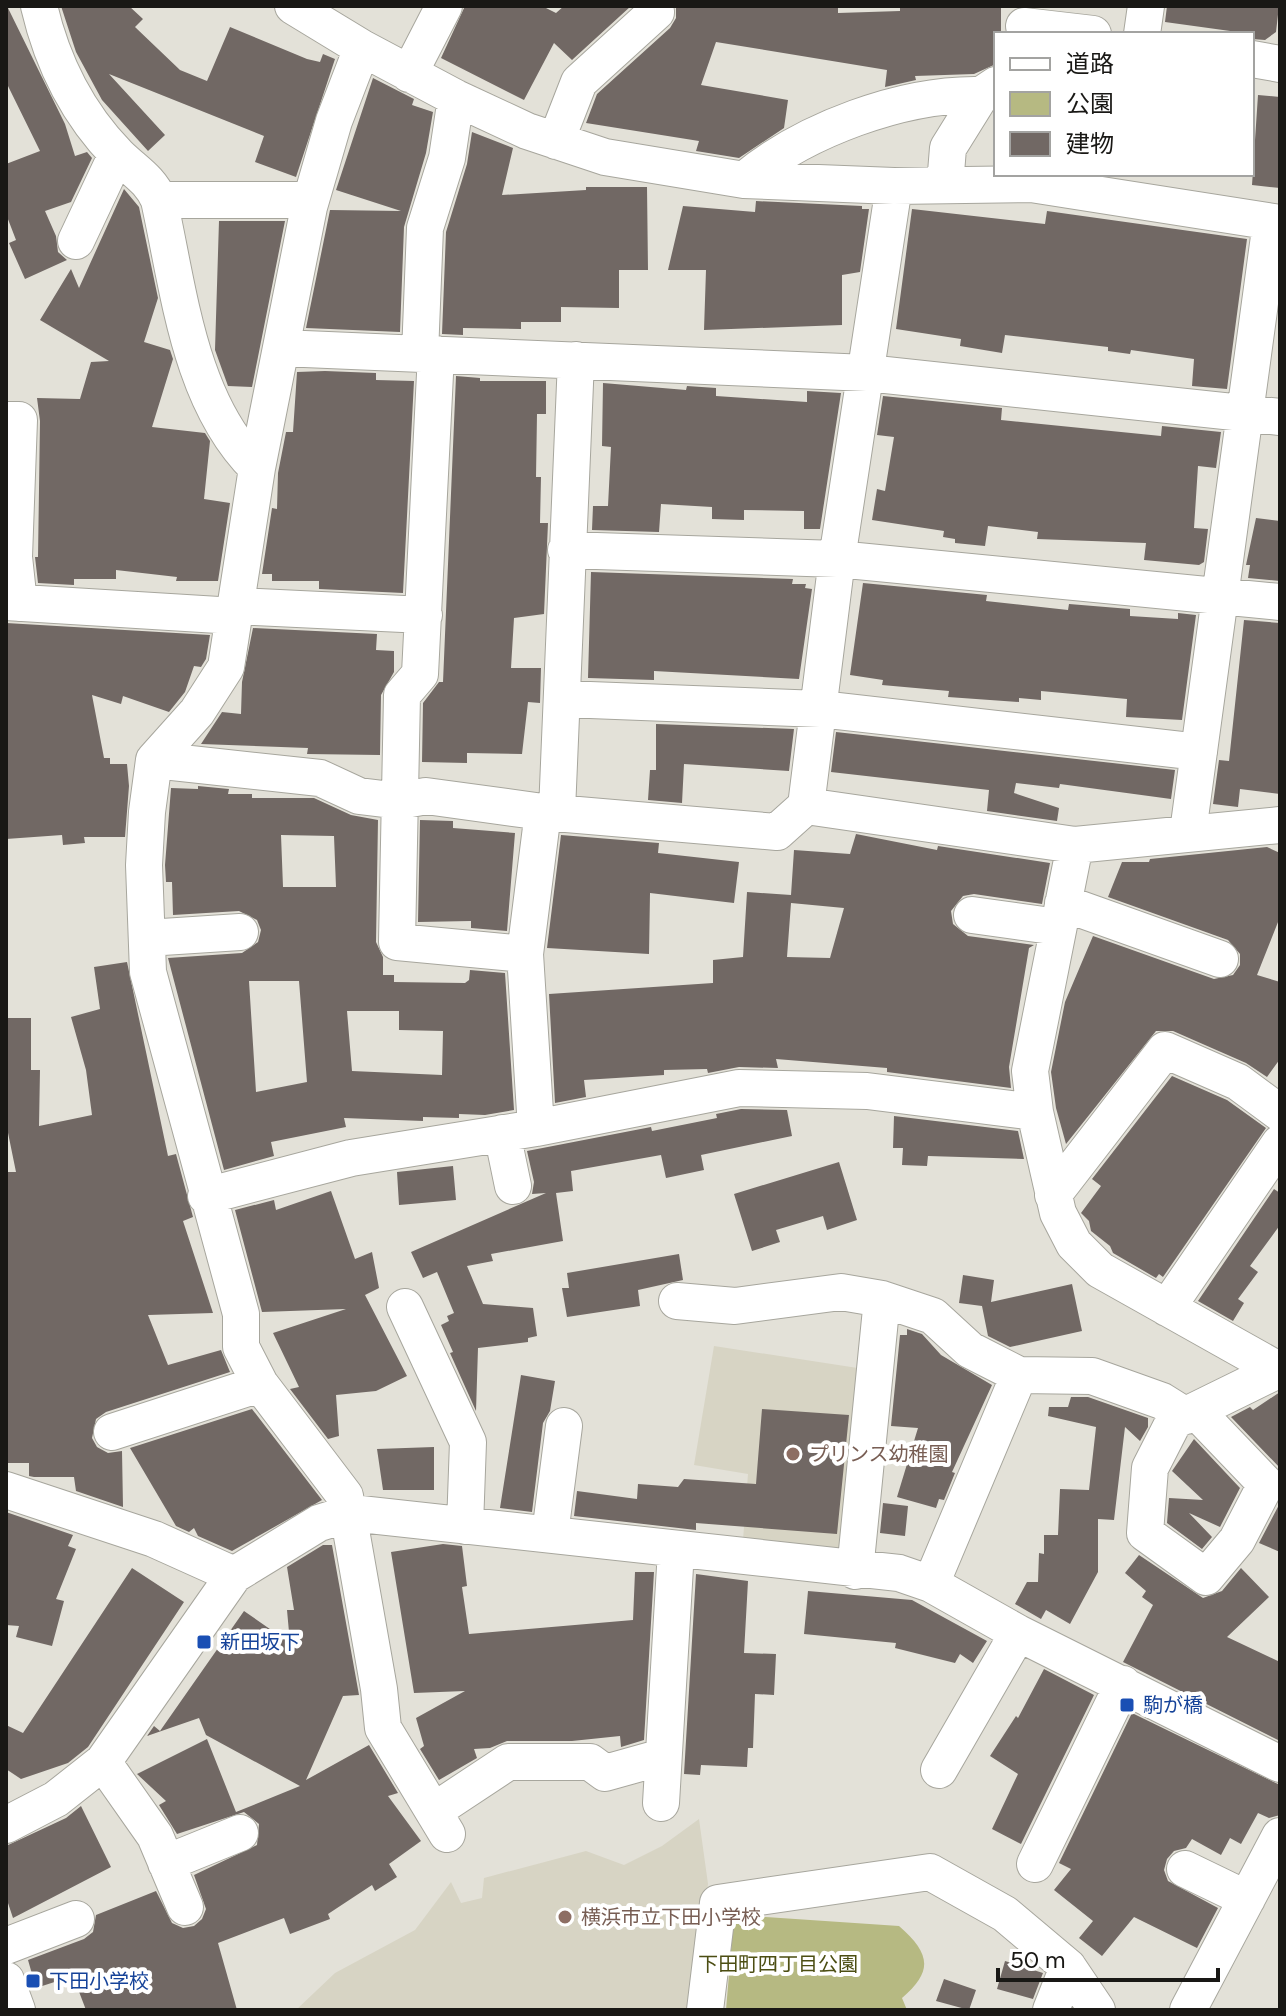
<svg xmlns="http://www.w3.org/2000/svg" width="1286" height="2016" font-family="Figtree,'Noto Sans JP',sans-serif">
  <rect width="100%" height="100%" fill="#e3e1d8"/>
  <path fill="#d7d4c4" d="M714,1346L864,1369L848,1555L743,1540L748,1474L694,1465Z
    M699,1819L708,1884L695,2010H296L335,1973L415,1930L451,1882L461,1903L482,1898L484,1878L586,1851L624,1865L662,1846Z"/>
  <path fill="#b6b982" d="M734,1915L899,1926C930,1953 934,1971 902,1998L907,2010H726Z"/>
  <path fill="#716864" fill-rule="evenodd" d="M7,6L65,124L75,156L87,152L92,158L71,202L45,211L56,236L58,252L67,260L25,279L9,243L16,240L6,214V164L40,151L8,86Z
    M61,6H129L143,19L135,27L180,70L207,81L230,27L307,59L320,62L323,54L335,59L296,177L255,162L264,136L109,74L165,135L148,151L102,100L76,52Z
    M465,6H542L556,13L564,6H631L572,60L554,43L524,100L441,58Z
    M676,6H838V13L900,11V6H998L1001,7V34H996V64L974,74L915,76L916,80L885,87L887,70L716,42L701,85L788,100L784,128L739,158L696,151L699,141L586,123L597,94L670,28L676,18Z
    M1167,6H1279L1276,32L1265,40L1252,39V34L1165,22Z
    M373,78L414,99L412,105L433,112L426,153L404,227L400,332L306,328L330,210L401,211L336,190Z
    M1258,95L1280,97V188L1252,185Z
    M472,132L513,148L502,195L586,190V187H647L648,270H619V308L561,307V322H521V329L463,328V335L442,334L446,232L467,164Z
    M124,189L139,207L158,298L144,342L170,350L173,359L152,427L205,433L210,441L204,499L230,503L218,581H176L177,577L116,570V579H74V585L38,583L35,557H38L40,421L37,398L80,399L91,362L109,361L40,320L71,269L79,288Z
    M756,201L862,206V209H869L860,272L842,275V325L704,330L706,270H668L683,206L755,212Z
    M912,209L1045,224L1047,211L1247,239L1227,389L1192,386L1194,359L1131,350L1130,354L1108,351V347L1005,335L1002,353L960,346L961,339L896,329Z
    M219,221H285L252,387L228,386L215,350Z
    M325,371L376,373V380L414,381L403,593L319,589V581H272V574H262L272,508L277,509L278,473L286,432H293L297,372Z
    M456,376L480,378V381H546V414H537L536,477H541L540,523H548L544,614L514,618L511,668H541L540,703L528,702L522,754L467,753V763L422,762L423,703L439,682H443Z
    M603,383L686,390L687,386L716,388V396L807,402V391L841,393L820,529H804V511L744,510V520L712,519V507L661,504L659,532L592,530L593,506H608L611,447L602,446Z
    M883,396L1002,408L1001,420L1161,436L1162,426L1221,432L1216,468L1198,466L1194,528L1208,529L1204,562L1199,565L1144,560L1146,543L1037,539L1038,532L988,526L985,546L955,543V539L943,537L944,531L872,520L877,489L885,491L894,437L877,435Z
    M1256,518L1280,521V581L1248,578L1250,565H1246Z
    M591,572L793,579L792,584H806L805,588L812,589L799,679L654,671V680L588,678Z
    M863,583L987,595L986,601L1068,610L1069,604L1130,609V616L1178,619V613L1196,615L1182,720L1126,717L1127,699L1041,691V700L1019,698V702L948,697L949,691L882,685L883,680L850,675Z
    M1244,620L1280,623V794L1240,789L1238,807L1213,804L1219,760L1229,761Z
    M6,623L210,635L206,659L201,667L194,666L185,692L169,712L123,696L121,704L92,695L104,758H110V764H127L129,786L125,837H84L85,843L63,845L62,835L6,839Z
    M253,628L377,634L376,650L394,651V672L381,695L380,755L307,754L308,748L201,744L222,712L241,714L242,682Z
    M656,724L794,729L789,771L684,764L682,803L648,800L650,770H656Z
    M836,732L1175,770L1171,799L1060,784L1059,788L1016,783L1014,793L1059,808L1057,821L987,811L989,790L831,772Z
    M198,786L229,789L228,794H252V798H314L351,815L378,820L376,942L383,957V975H394V982L465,983L469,980L470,970L505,973L514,1110L485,1115L459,1114V1118L423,1117V1121L344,1118L346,1127L271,1142L274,1156L224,1170L168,958L242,953L258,942L261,930L257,920L239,911L173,915L172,882H166L165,865L171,788L198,789ZM281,835L334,836L336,887H283ZM249,981H299L307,1082L256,1092ZM347,1011H399V1030L443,1031L442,1075L352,1071Z
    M420,820L453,821V828L515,833L507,931L471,928V921L418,922Z
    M856,834L937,850L938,846L1050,863L1042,904L974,894L963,896L951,911L953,924L968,936L1034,945L1029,948L1009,1067L1011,1088L887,1072V1068L776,1059L778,1068L739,1067L708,1073L707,1069L664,1070V1075L584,1080L586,1097L555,1103L549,994L713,983V960L743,957L747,892L791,895L794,850L850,854ZM791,903L844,908L830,958L787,957Z
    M561,835L659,843L658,853L739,862L734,903L650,893L649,954L547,948Z
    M1267,847L1280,853V917L1257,975L1280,982V1059L1267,1077L1246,1063L1173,1031H1156L1066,1144L1056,1108L1051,1072L1065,1002L1093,936L1214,979L1233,975L1240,965V954L1228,940L1108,897L1122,862H1149L1150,859Z
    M127,962L168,1156L176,1154L193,1217L183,1221L213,1313L148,1315L168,1365L221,1350L230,1372L106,1412L96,1419L92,1438L97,1447L108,1453L122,1451L123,1507L76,1491L74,1477H34L29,1476V1463H6V1172H16L6,1123V1018H31V1070H40L39,1126L92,1115L86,1070L71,1017L100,1009L94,967Z
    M1172,1076L1227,1100L1266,1128L1163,1277L1159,1274L1156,1278L1113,1253L1110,1246L1091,1231L1089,1221L1081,1213L1101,1186L1092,1179Z
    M741,1109L787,1110L792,1136L701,1155L704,1170L666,1178L661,1155L571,1171L573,1191L556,1193L563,1241L491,1254L493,1261L467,1266L483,1304L533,1308L537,1336L528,1338V1342L478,1348L476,1411L450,1353L453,1352L441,1325L449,1321L447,1316L454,1313L437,1272L423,1278L411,1252L546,1193L532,1194L534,1182L527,1151L651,1127L652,1131L717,1118L716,1114Z
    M894,1116L1018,1131L1024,1159L928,1156L927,1166L902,1165L903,1148H893Z
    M839,1162L857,1220L827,1230L823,1216L776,1230L780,1242L752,1251L734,1194Z
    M453,1166L456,1200L399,1205L397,1172Z
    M1274,1189L1280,1193V1225L1250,1266L1258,1272L1238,1299L1244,1303L1233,1321L1198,1301Z
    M331,1191L355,1259L372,1252L379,1288L365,1295L407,1376L376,1391L336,1395L339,1436L328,1439L290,1389L299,1387L273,1333L346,1309L262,1312L235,1210L274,1200L276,1210Z
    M679,1254L683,1280L638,1290L640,1306L567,1317L562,1288H569L567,1273Z
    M963,1275L994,1280L991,1302L1072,1284L1082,1331L1010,1347L988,1336L982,1306L959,1303Z
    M907,1329L922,1334L941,1355L992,1385L952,1472L955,1473L944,1500L939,1499L936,1508L897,1497L918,1428L891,1426L900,1335H907Z
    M521,1375L555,1381L550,1411L543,1423L532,1512L500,1508Z
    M1280,1392V1468L1231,1417L1250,1407L1253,1410Z
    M1071,1397H1088L1148,1418V1427L1140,1441L1125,1427L1114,1520L1098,1519V1572L1070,1624L1046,1610L1041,1619L1015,1604L1027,1582H1038L1039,1553L1044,1554V1535H1058L1060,1489L1089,1490L1096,1427L1048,1416L1049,1407H1068Z
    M252,1409L322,1500L232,1551L198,1536L194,1528L189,1532L176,1526L130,1448Z
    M762,1409L849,1415L837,1534L696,1523V1530L574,1516L577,1491L637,1499L638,1484L678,1487L684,1479L756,1484Z
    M1194,1439L1240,1488L1220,1527L1189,1513L1212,1537L1202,1549L1167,1523L1169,1498L1203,1500L1172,1471Z
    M434,1447V1490H383L377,1449Z
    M883,1503L908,1506L905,1536L880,1533Z
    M1280,1503V1552L1259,1543Z
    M6,1512L73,1535L68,1546L76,1549L56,1599L64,1601L52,1646L16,1637L19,1626L6,1625Z
    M443,1544L462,1546L467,1586L462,1587L469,1634L633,1620L635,1572H654L644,1740L621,1747L620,1736L572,1741H507L490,1748L474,1749L477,1758L439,1780L420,1749L424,1746L416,1718L465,1691L414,1693L391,1552Z
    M323,1545H332L359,1695L343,1696L306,1780L369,1745L398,1793L388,1796L421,1841L389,1864L397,1877L375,1891L372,1885L328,1914L330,1919L290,1934L284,1918L218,1943L237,2010H86L73,1976L36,1988L28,1960L84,1939L93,1932L96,1915L156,1891L172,1923L183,1928L194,1926L202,1919L206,1909L194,1875L257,1845L259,1824L244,1812L177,1834L159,1805L166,1801L137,1774L207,1739L236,1812L300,1786L206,1735L199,1718L147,1736L154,1726L160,1731L244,1611L290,1643L287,1610H294L287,1567Z
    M1139,1555L1203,1598L1222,1591L1241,1568L1269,1597L1227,1637L1280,1662V1741L1123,1662L1153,1605L1142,1597L1146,1591L1125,1573Z
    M132,1568L184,1602L88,1747L68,1763L21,1779L6,1769V1725L23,1733Z
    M696,1574L748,1581L744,1653L776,1654L774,1695L755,1694L753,1748H748L747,1767L701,1765L700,1775L684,1774Z
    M808,1591L912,1600L987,1641L973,1663L960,1654L955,1663L895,1648L896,1643L804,1634Z
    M1044,1669L1094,1695L1021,1844L992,1829L1018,1774L990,1756L1016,1716L1018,1718Z
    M1132,1713L1280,1785V1815L1269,1818L1258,1813L1241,1844L1230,1838L1221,1855L1192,1839L1186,1848L1174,1851L1167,1859L1164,1870L1168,1881L1218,1908L1197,1948L1134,1917L1102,1956L1079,1938L1093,1921L1054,1890L1071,1869L1059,1863Z
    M81,1806L111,1867L13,1918L6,1897V1846L66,1818Z
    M1005,1961L1043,1973L1033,1999L997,1989Z
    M944,1979L976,1990L969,2010L936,2001Z"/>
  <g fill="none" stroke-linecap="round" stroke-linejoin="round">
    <g stroke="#a7a69d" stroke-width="38">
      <path id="minor" d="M39,6C52,62 77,113 118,155C134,171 150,179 159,200C179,290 189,401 257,468
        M293,6L362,48L456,98L527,131L605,157L744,180L894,186L1031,184L1280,223
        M1024,26L1093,34
        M1142,34L1146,6
        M362,48L334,121L309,207L257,468L226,667L197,712L154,760L147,812L144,865L148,972L241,1314V1347L260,1384L345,1496L379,1689L383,1728L447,1834
        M1252,59L1280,64
        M409,74L444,6
        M556,141L579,82L656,12L655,6
        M744,180C804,130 903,93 981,95
        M945,185L948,148L981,95L996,85
        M159,200H311
        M76,241L117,154
        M281,348L867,373L1280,417
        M420,354L425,228L447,158L456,98
        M436,354L420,674L402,695L397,942L525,954L543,812
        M6,420H19L14,557L19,603
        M566,550L837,559L1280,602
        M6,602L235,616
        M236,606L424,615
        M564,699L820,709L1199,752
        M154,760L320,778L359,796L400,801L426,796L543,812L777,832L806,806L837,559L894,186
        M806,806L1075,845L1280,825
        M557,811L576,360
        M1188,832L1271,222
        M1075,845L1030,1071L1035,1112L1058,1213L1074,1244L1100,1270L1280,1371
        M1063,903L1220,959
        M972,915L1058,927
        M147,938L240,932
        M525,954L536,1128
        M502,1133L513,1186
        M1053,1195L1165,1050L1238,1082L1280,1113
        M206,1196L351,1158L536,1128L739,1088L867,1091L1035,1112
        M677,1301L735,1306L841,1292L882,1299L933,1316L970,1350L1019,1375L1092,1376L1162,1401L1186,1416
        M405,1307L468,1442L465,1526
        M1167,1308L1280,1143
        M1197,1412L1266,1484L1237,1540L1206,1577L1145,1533L1150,1468L1174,1421L1278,1370
        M112,1432L260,1384
        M6,1490L154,1539L234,1575
        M550,1534L564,1426
        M855,1571L882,1299
        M931,1584L1019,1375
        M103,1762L155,1836L185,1907
        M939,1770L1018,1633
        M661,1803L676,1550
        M434,1811L508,1762H590L605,1773L662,1757
        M6,1825L56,1799L103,1762L234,1575L319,1523L351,1513L899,1573L931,1584L1018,1633L1280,1764
        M166,1863L240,1833
        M1035,1864L1123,1684
        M1185,1869L1247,1899
        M6,1946L76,1919
        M6,1980L17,2010
        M705,2010L718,1903L930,1872L1005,1914L1068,1967L1097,2010
        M1051,2010L1068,1967
        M1188,2010L1280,1836"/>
    </g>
    <use href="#minor" stroke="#fff" stroke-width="36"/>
  </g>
  <g fill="#8d6e63" stroke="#fff" stroke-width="3">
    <circle cx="793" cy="1454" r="8"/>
    <circle cx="565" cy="1917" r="8"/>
  </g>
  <g fill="#1a4fb4" stroke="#fff" stroke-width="3">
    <rect x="196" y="1634" width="16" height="16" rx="4"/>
    <rect x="1119" y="1697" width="16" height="16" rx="4"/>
    <rect x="25" y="1973" width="16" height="16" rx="4"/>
  </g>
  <g text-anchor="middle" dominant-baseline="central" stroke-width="8" stroke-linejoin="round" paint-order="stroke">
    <g font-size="20" fill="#785e54" stroke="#fff" text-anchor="start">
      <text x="809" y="1454">プリンス幼稚園</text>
      <text x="581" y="1917">横浜市立下田小学校</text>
    </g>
    <g font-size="20" fill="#164399" stroke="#fff" text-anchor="start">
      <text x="220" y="1642">新田坂下</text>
      <text x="1143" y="1705">駒が橋</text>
      <text x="49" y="1981">下田小学校</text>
    </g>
    <g font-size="20" fill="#4c4e13" stroke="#fff">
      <text x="778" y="1964">下田町四丁目公園</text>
    </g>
  </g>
  <rect width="1286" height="2016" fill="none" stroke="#191815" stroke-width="16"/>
  <rect x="994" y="32" width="260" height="144" fill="#ffffff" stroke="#a3a3a1" stroke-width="2"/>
  <rect x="1010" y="58" width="40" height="12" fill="#ffffff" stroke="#a3a3a1" stroke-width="2"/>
  <text x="1066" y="72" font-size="24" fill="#191815">道路</text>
  <rect x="1010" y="92" width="40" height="24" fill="#b6b982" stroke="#a3a3a1" stroke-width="2"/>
  <text x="1066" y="112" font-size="24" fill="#191815">公園</text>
  <rect x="1010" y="132" width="40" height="24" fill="#716864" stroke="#a3a3a1" stroke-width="2"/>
  <text x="1066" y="152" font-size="24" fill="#191815">建物</text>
  <path d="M998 1968v12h220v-12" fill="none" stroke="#191815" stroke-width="4"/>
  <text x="1010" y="1968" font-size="24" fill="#191815" stroke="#ffffff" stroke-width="6" paint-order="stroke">50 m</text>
</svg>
